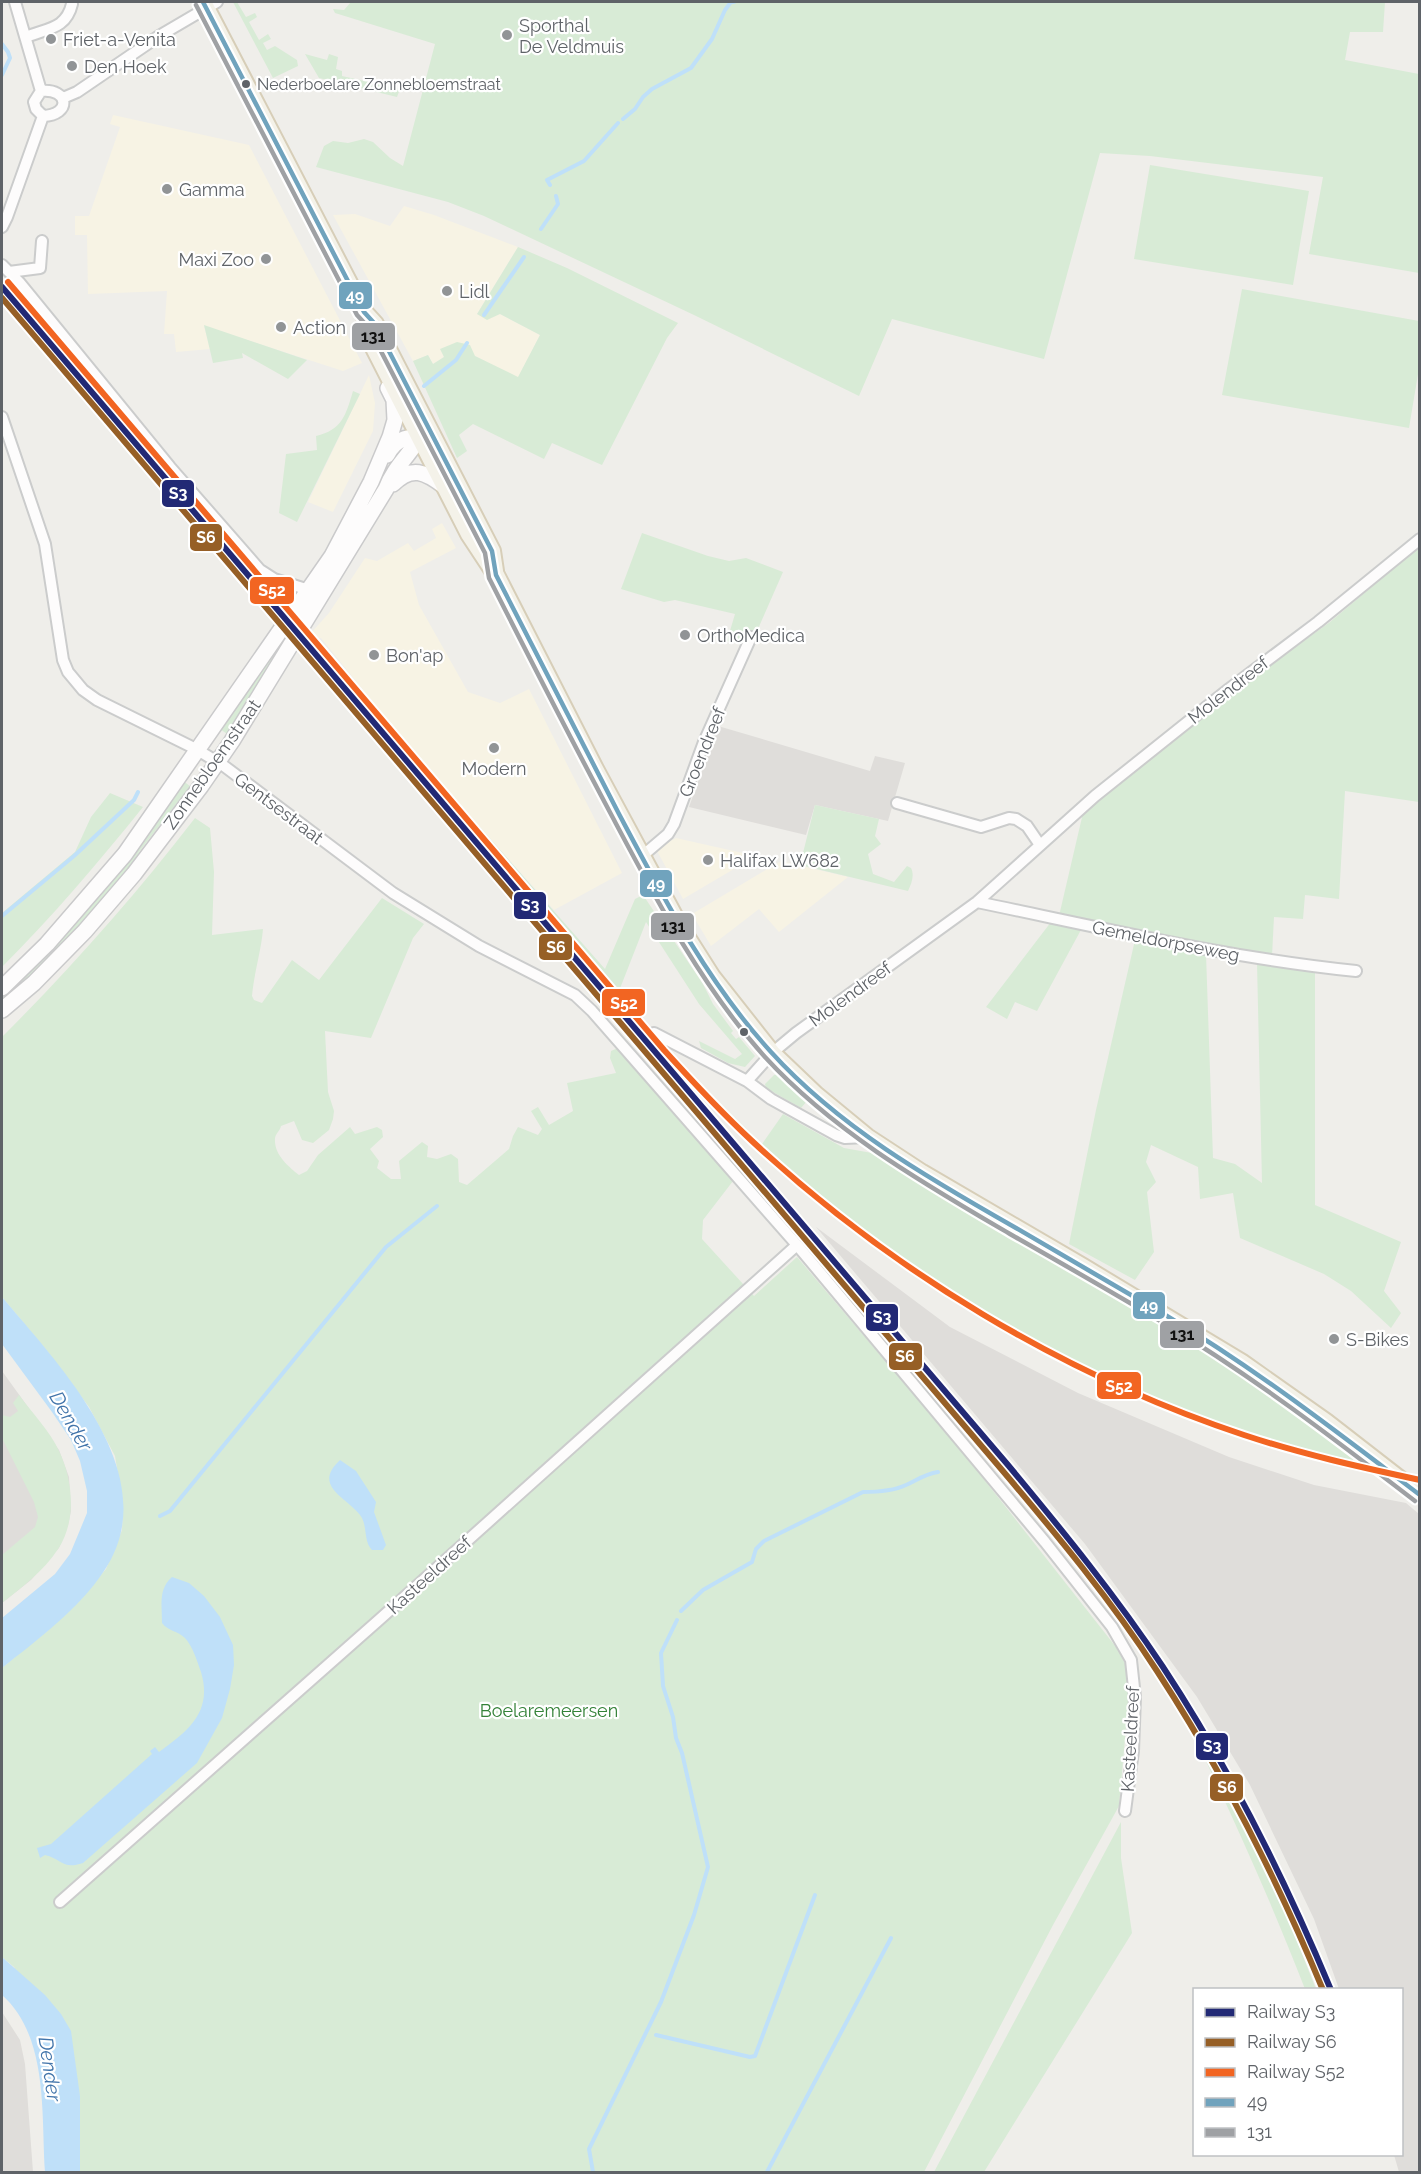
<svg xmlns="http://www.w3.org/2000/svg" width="1421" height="2174" font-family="Raleway,sans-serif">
  <rect width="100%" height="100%" fill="#efeeea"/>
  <path fill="#f7f3e4" d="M113,115L249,145L362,363L343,371L204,326L210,349L176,352L174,334H164L167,291L88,294L87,235H75V216H89L120,127L110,124Z
    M404,206L434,215L518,247L477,314H500L540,335L518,378L475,356L441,349L444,357L433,364L428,355L413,361L333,215L355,214L390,226Z
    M369,375L375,403L373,431L333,512L308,502Z
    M442,523L456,548L410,572L419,605L468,692L500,703L529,689L622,873L554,910L479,826L475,828L321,638L316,639L310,634L329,613L365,558L377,561L408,543L414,551L436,538L432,529Z
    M676,838L756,856L683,899L656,849Z
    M781,861L848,877L779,932L759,909L711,946L692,914Z"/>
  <path fill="#dfddda" d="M718,726L870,771L875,756L905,763L888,821L815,805L806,835L689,807Z
    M816,1227L950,1327L1078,1393L1229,1457L1314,1485L1406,1503L1419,1514V2172H1399L1394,2155L1402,2154V1990L1339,1989L1314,1919L1250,1785L1197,1697L1085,1544Z
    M2,1371L59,1450L69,1477L71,1511L68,1525L59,1548L31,1580L2,1603Z
    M2,2012L20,2040L25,2064L33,2172H2Z"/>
  <path fill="#d8ebd6" d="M233,2H237L246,17L255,13L257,17L249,22L259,40L268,34L271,39L263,43L267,50L275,46L297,60L298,66L273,78Z
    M351,2H1385L1383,32H1350L1345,60L1419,74V273L1309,254L1323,177L1150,156L1100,153L1044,359L892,319L859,396L694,315L484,216L448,202L316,167L324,146L333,141L348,143L364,139L373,142L390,158L403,166L435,44L335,13L333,9L344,10Z
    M305,54L327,60L329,54L338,57L336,69L342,71V76L400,89L397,97L319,78Z
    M1150,165L1309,191L1293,285L1134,259Z
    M518,247L567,268L678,323L667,338L602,465L552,443L544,459L473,424L459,435L467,451L457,458L413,361L428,355L433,364L444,357L440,349L457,342L470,345L475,356L518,377L540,335L500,314L487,320L477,314Z
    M1242,289L1419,321V368L1409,428L1222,395Z
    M204,325L307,360L288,379L242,353L243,358L213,363Z
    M353,391L360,394L297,522L279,513L286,454L317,450L316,436C342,430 346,415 353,391Z
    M642,533L708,556L729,561L746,558L783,572L750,647L727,641L735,614L675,600L664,602L621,589Z
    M1419,547V802L1345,791L1339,899L1305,895L1303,919L1274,917L1272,956L1059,916L1083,813L1269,666L1330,622Z
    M318,587L230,736L220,729Z
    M179,778L190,786L139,852L126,877L71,940L2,1003V997L19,981Z
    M110,793L143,807C98,863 52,917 2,967V913L75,852L91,817Z
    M815,805L879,819L875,836L881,844L868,854L873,874L894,882L907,866L911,868C915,876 911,884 908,891L800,865Z
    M195,818L210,828L214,872L212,935L263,929C261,952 254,973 252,996L254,1000L262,1003L292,960L319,980L382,898L424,924L413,938L371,1038L325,1031L328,1092L334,1111L333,1119L329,1130L313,1143L302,1140L294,1121L281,1126C280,1131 275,1134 275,1139C274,1155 289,1167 299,1175L307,1171L318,1155L350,1127L355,1134L377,1127L382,1130L383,1137L370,1149L379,1161L377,1168L391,1179H401L399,1161L422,1142L428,1146L427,1157L437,1159L451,1154L458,1159L459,1182L467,1185L509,1149L513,1136L518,1127L538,1135L542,1129L531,1111L538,1107L549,1125L573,1111L567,1083L616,1073L610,1058L611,1051L618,1048L733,1181L703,1220L702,1239L754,1296L797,1257L960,1449L1116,1647L1128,1669L1129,1693L1119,1806L1053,1925L924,2172H80V2096L14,1967L2,1957V1668L66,1614L106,1569L122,1530L123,1505L115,1456L89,1407L47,1351L2,1297V1037C71,968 135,896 195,818Z
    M479,826L605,969L635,899L643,895L703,984L713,1004L733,1031L731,1033L736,1039L739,1037L755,1056L745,1067L728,1063L701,1048L699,1041L735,1059L742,1054L699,1004L646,922L619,991L624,1005L475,828Z
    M1051,922L1082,928L1037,1011L1015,1002L1007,1019L986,1007Z
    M1135,940L1206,954L1213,1158L1235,1164L1262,1183L1257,963L1315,970V1205L1401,1242L1384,1291L1401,1313L1391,1328L1351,1291L1324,1274L1240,1238L1233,1193L1200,1199L1198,1167L1151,1145L1146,1162L1156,1182L1147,1192L1154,1252L1135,1280L1069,1244L1096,1110Z
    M778,1074L807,1101L801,1108L766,1088L765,1084L774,1075Z
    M722,1105L762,1144L783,1114L844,1148L872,1153L1227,1365L1380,1474C1355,1469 1330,1462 1306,1455C1195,1423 1088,1377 988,1320C942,1293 900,1261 858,1229C808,1192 758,1155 716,1109Z
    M19,1395C32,1413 50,1431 59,1451C73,1480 77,1521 58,1549C44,1571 22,1587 2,1603V1555L35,1527L38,1517L34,1502L2,1438V1415L10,1417L18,1411L13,1403Z
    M1202,1753C1226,1783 1243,1818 1259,1853C1280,1898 1298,1943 1316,1989H1305C1274,1909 1239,1830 1202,1753Z
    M1121,1822V1858L1132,1933L984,2172H934Z"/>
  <path fill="#bfe0f9" d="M2,1297C59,1365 168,1476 104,1571C79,1609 37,1640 2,1668V1618L55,1574L70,1554L87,1513V1491L80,1461L71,1440L52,1412L2,1344Z
    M340,1460L356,1471L376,1502L374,1512L386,1545L383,1550H372C363,1541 368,1525 360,1515C346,1497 312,1486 340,1460Z
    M172,1577L189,1583L204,1596L220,1617L233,1645L234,1665L230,1689L222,1718L197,1763L83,1863C62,1870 62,1859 45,1855L40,1858L37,1848L51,1844L152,1754L150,1751L155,1747L159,1752C188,1731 213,1712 201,1672C197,1661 193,1647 185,1638C178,1631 168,1631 162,1623C162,1606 158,1589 172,1577Z
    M2,1957L45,1995L61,2014L71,2031L80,2096V2172H45C41,2115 49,2037 2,1995Z"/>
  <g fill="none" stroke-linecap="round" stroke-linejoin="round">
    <path stroke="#bfe0f9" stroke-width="4" d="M2,44L8,52L10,58L2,75
      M623,119L635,109L643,97L652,89L691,68L712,39L725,10L731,2H734
      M550,185L547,180L584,161L618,123
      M541,229L558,204L556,196
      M484,315L524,257
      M424,386L456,360L467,343
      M2,916L74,856L134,800L138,792
      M160,1516L170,1511L386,1247L437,1206
      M681,1611L703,1590L752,1562L756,1549L764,1541L863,1492C877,1492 893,1491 906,1485C917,1480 925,1474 938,1472
      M656,2035L750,2057L755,2056L815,1895
      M593,2172L589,2149L661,2002L694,1915L708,1867L682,1753L676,1738L673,1717L663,1686L661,1653L677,1620
      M767,2172L891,1938"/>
    <g stroke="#cbcccc" stroke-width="14">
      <path id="minor" d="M15,2L41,91
        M26,37C48,28 66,29 72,4
        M41,91C69,88 72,115 43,116
        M41,91L34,102L36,109L43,116
        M63,98L77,92L159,36L217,2
        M2,227L7,217L43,116
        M2,265L19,282L170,467L260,570L274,579L309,590
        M9,272L40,268L42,241
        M2,417L45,544L63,660L68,672L83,690L97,700L196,749L224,766L393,893L479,946L575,995L592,1011L797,1245L1045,1542L1112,1627L1131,1660L1135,1697L1133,1751L1125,1811
        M897,803L981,827L1009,818L1016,819L1027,826L1040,845
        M641,857L668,834L674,824L704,742L751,637
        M977,902C1103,928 1228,958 1356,971
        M654,1033L747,1081L771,1099L836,1135L845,1138L867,1137
        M747,1081L772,1053L796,1033L977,902L1095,796L1229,689L1318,622L1420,539
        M60,1902L380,1619L797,1245"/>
    </g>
    <g stroke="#cacacb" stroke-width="18">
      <path id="secondary" d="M387,455C396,438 411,432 428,444
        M393,484C412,465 425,472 444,486
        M2,988L47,944L125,854L332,556L371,482L390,437L395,420L394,400L388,388
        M2,1010L34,983L85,931L134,874L201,786L232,741L386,489C394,466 414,451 425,429"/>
    </g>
    <g stroke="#d7ceb8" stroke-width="20">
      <path id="primary" d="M203,2L364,312L375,324L492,551L495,571
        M364,312L371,342L469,534L496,575L595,769L679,925L712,977L772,1053L816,1095L867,1137L922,1173L1083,1267L1241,1362L1326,1422L1420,1495"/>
    </g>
    <use href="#minor" stroke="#fdfcfc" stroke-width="10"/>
    <use href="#secondary" stroke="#fdfcfc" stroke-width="15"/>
    <use href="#primary" stroke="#f4f2e9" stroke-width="16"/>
    <g stroke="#fff" stroke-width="9">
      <path id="bus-1" d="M203,2L364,312L375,324L492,551L496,575C537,655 578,735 619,814C663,897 707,982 771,1052C839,1127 928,1178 1016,1228C1066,1257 1117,1287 1167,1316C1256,1369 1337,1432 1420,1495"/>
    </g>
    <g stroke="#fff" stroke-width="9">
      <path id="bus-2" d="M196,5L357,315L369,328L485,553L489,578C530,659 571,739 613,818C657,901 702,987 765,1057C834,1132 923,1183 1010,1234C1061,1263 1112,1292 1162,1322C1251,1375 1333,1438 1415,1501"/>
    </g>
    <use href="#bus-1" stroke="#70a3bd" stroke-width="4.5"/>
    <use href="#bus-2" stroke="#9fa1a4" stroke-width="4.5"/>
    <g stroke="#fff" stroke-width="10">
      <path id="rail-1" d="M2,287L1008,1465C1062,1530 1116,1596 1163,1667C1230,1769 1284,1877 1331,1990"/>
    </g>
    <g stroke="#fff" stroke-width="10">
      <path id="rail-2" d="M2,298L1002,1470C1057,1535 1111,1600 1157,1671C1223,1772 1277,1879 1323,1990"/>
    </g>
    <g stroke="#fff" stroke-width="10">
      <path id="rail-3" d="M8,282L664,1050C692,1081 721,1112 752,1141C892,1271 1063,1375 1244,1435C1301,1454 1360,1467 1420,1480"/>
    </g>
    <use href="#rail-1" stroke="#222975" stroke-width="6"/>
    <use href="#rail-2" stroke="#965f26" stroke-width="6"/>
    <use href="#rail-3" stroke="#f26522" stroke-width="6"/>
  </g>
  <g fill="#919496" stroke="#fff" stroke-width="2">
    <circle cx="507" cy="35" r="6"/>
    <circle cx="51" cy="39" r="6"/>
    <circle cx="72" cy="66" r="6"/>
    <circle cx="167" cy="189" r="6"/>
    <circle cx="266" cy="259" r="6"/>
    <circle cx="447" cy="291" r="6"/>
    <circle cx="281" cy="327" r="6"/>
    <circle cx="685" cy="635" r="6"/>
    <circle cx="374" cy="655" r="6"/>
    <circle cx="494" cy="748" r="6"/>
    <circle cx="708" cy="860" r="6"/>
    <circle cx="1334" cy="1339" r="6"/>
  </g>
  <g fill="#5f6368" stroke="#fff" stroke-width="2">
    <circle cx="246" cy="84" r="5"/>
    <circle cx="744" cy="1032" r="5"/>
  </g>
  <g text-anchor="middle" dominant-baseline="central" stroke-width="4.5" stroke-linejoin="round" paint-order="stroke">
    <g font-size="16" fill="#5f6368" stroke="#fff" text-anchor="start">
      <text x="257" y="84">Nederboelare Zonnebloemstraat</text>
    </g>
    <g font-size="18" fill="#5f6368" stroke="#fff" text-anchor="start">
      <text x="519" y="25">Sporthal<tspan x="519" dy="21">De Veldmuis</tspan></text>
      <text x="63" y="39">Friet-a-Venita</text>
      <text x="84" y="66">Den Hoek</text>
      <text x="179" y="189">Gamma</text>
      <text x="254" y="259" text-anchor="end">Maxi Zoo</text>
      <text x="459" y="291">Lidl</text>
      <text x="293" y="327">Action</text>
      <text x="697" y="635">OrthoMedica</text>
      <text x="386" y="655">Bon'ap</text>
      <text x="494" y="768" text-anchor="middle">Modern</text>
      <text x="720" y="860">Halifax LW682</text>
      <text x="1346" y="1339">S-Bikes</text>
    </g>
    <g font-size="18" fill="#5f6368" stroke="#fff">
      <text transform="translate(1228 690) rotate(-38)">Molendreef</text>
      <text transform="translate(702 752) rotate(-68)">Groendreef</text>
      <text transform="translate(212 764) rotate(-55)">Zonnebloemstraat</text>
      <text transform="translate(279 808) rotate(37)">Gentsestraat</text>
      <text transform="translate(1166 941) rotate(11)">Gemeldorpseweg</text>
      <text transform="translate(850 994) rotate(-36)">Molendreef</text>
      <text transform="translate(429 1575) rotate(-42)">Kasteeldreef</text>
      <text transform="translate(1130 1739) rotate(-87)">Kasteeldreef</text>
    </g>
    <g font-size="18" fill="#348238" stroke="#fff">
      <text x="549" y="1710">Boelaremeersen</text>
    </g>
    <g font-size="20" font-style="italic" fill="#4174aa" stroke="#fff">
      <text transform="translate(71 1421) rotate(60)">Dender</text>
      <text transform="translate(50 2069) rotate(82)">Dender</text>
    </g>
  </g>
  <g stroke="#fff" stroke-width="2">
    <rect x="338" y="281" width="35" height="29" rx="6" fill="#70a3bd"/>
    <rect x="351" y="322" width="45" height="29" rx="6" fill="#9fa1a4"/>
    <rect x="161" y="479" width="34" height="29" rx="6" fill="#222975"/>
    <rect x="189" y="523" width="34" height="29" rx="6" fill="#965f26"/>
    <rect x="249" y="576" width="46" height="29" rx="6" fill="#f26522"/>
    <rect x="639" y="869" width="34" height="29" rx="6" fill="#70a3bd"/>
    <rect x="513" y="891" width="34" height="29" rx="6" fill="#222975"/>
    <rect x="650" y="912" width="45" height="29" rx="6" fill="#9fa1a4"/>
    <rect x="538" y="933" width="35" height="28" rx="6" fill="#965f26"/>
    <rect x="601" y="988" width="45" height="29" rx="6" fill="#f26522"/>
    <rect x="1132" y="1291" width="34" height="29" rx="6" fill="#70a3bd"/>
    <rect x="865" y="1303" width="34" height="29" rx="6" fill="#222975"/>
    <rect x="1159" y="1320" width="46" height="29" rx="6" fill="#9fa1a4"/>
    <rect x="888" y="1342" width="35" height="29" rx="6" fill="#965f26"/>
    <rect x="1096" y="1371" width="46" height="29" rx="6" fill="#f26522"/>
    <rect x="1195" y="1732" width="34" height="29" rx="6" fill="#222975"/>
    <rect x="1209" y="1773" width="35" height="29" rx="6" fill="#965f26"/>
  </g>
  <g font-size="16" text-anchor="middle" font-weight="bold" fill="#fff">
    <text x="355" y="301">49</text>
    <text x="178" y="499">S3</text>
    <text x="206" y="543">S6</text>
    <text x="272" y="596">S52</text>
    <text x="656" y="889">49</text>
    <text x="530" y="911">S3</text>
    <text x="556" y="953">S6</text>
    <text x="624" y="1009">S52</text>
    <text x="1149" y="1311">49</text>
    <text x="882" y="1323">S3</text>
    <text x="905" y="1362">S6</text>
    <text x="1119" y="1392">S52</text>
    <text x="1212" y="1752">S3</text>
    <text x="1227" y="1793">S6</text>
  </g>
  <g font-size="16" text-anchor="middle" font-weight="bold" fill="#111">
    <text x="373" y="342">131</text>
    <text x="673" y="932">131</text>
    <text x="1182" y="1340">131</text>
  </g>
  <rect width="1421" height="2174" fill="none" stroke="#5f6368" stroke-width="6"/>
  <rect x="1193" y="1988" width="210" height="168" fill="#ffffff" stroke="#bfc1c3" stroke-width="1.5"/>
  <rect x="1205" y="2008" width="30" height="9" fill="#222975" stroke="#bfc1c3" stroke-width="1.5"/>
  <text x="1247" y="2018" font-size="18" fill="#5f6368">Railway S3</text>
  <rect x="1205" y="2038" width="30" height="9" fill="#965f26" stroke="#bfc1c3" stroke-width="1.5"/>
  <text x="1247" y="2048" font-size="18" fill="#5f6368">Railway S6</text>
  <rect x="1205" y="2068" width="30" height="9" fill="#f26522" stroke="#bfc1c3" stroke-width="1.5"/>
  <text x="1247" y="2078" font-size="18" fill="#5f6368">Railway S52</text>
  <rect x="1205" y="2098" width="30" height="9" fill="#70a3bd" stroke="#bfc1c3" stroke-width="1.5"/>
  <text x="1247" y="2108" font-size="18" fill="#5f6368">49</text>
  <rect x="1205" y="2128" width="30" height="9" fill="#9fa1a4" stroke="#bfc1c3" stroke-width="1.5"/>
  <text x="1247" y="2138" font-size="18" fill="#5f6368">131</text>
</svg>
